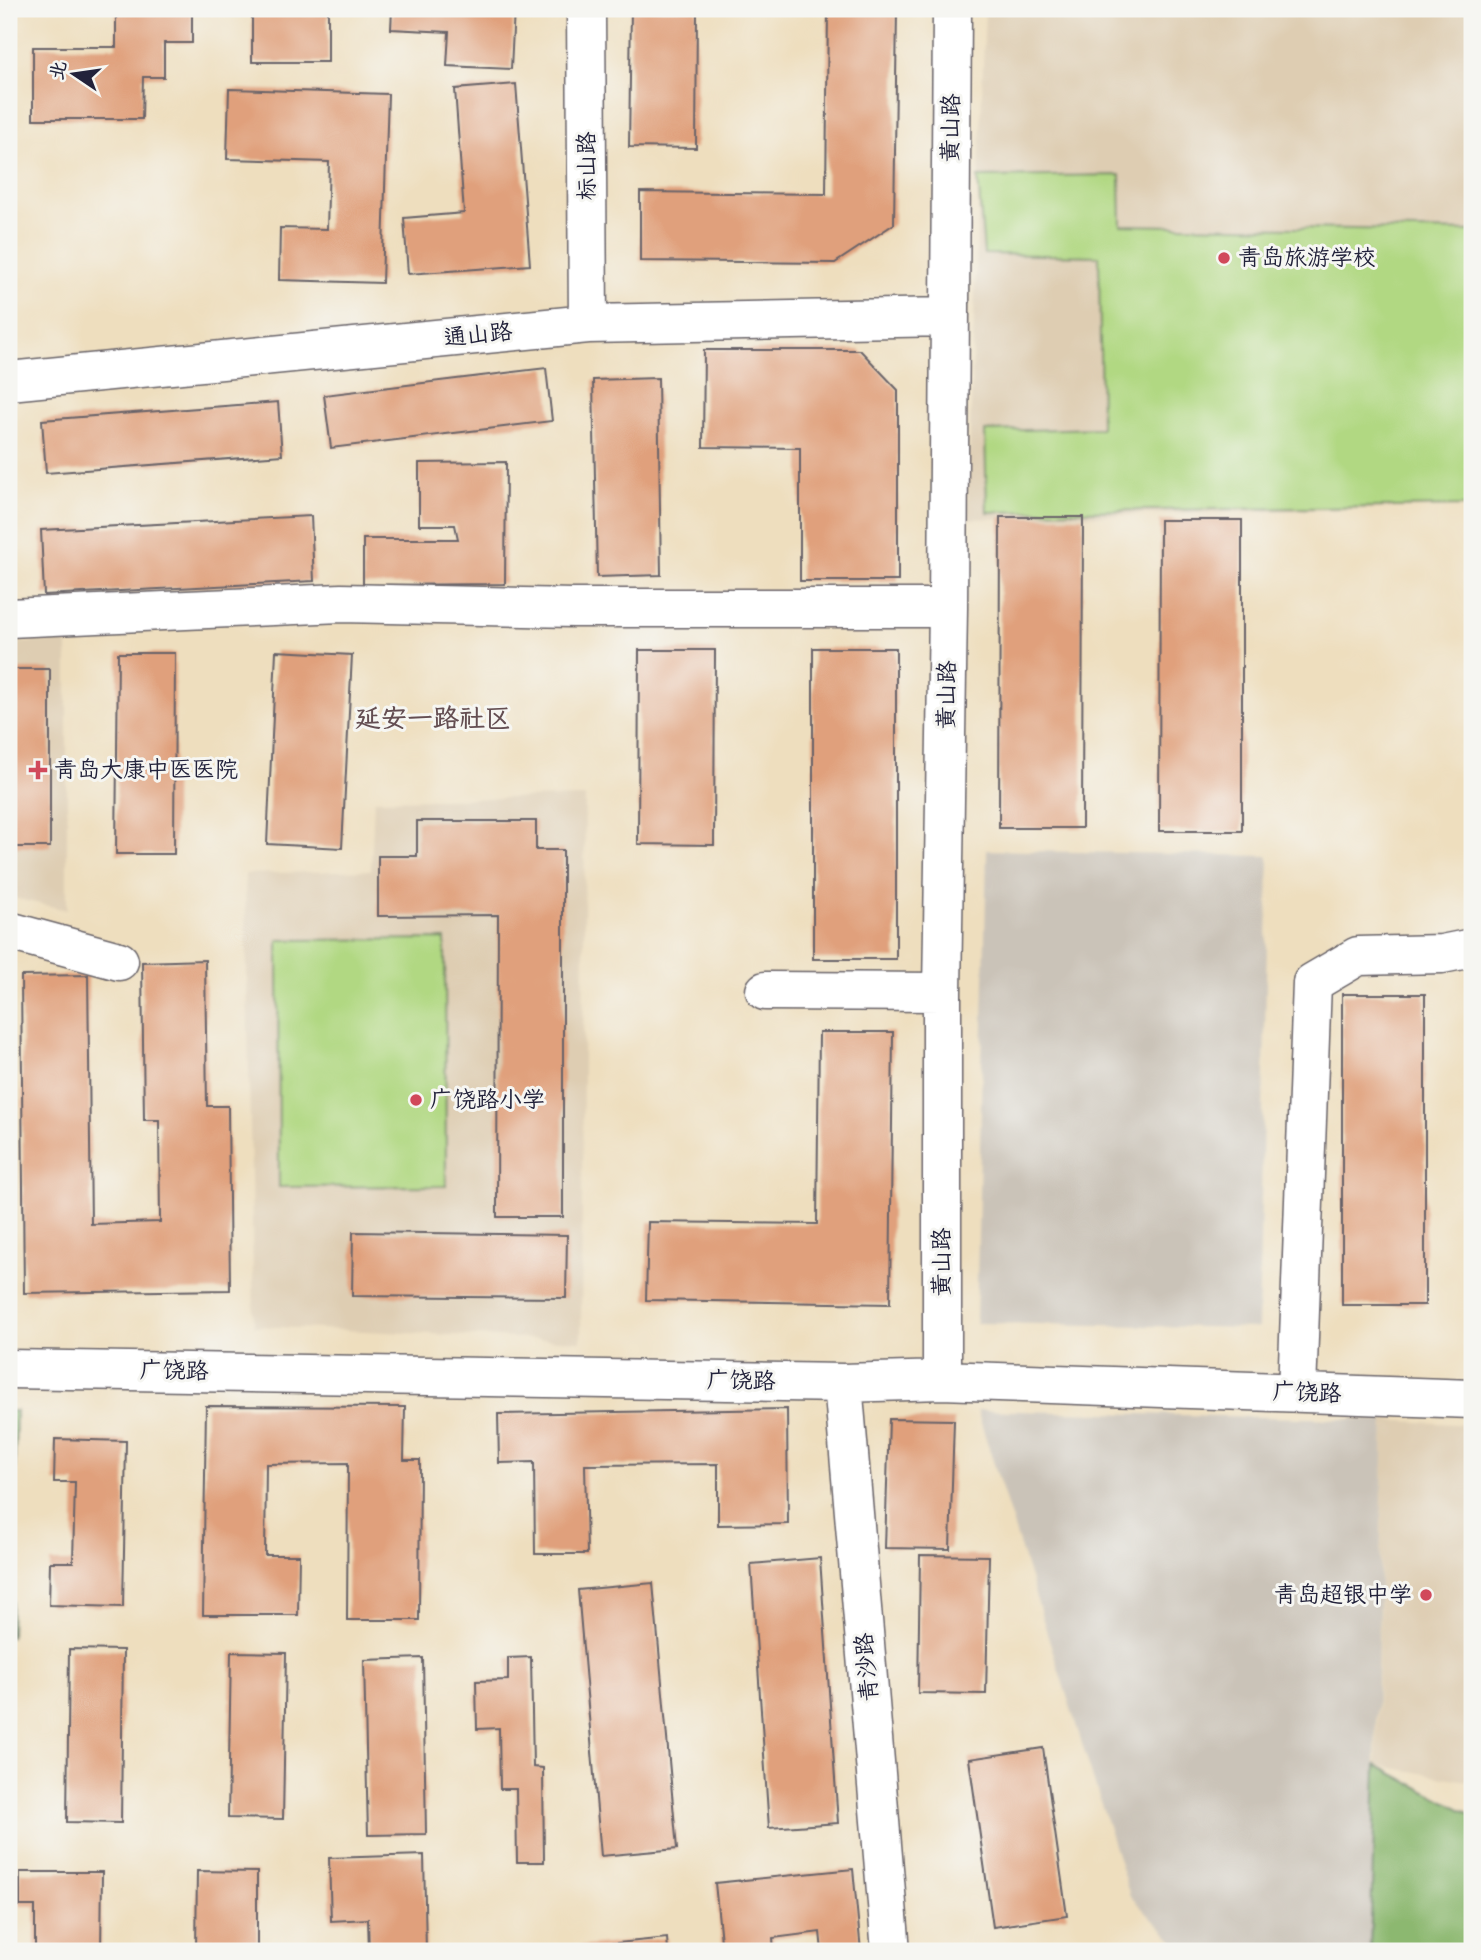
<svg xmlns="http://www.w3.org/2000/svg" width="1481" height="1960" font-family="'Architects Daughter','LXGW WenKai TC',sans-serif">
  <rect width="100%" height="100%" fill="#f6f6f2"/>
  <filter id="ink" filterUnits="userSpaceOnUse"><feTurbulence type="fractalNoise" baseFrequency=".0143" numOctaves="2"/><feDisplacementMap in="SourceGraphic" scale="14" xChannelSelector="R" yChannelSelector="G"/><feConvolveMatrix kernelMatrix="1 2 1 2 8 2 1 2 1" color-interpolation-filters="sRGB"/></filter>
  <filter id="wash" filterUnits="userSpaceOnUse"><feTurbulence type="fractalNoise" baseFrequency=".00686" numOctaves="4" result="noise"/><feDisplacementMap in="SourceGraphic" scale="28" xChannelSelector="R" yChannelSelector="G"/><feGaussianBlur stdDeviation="1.57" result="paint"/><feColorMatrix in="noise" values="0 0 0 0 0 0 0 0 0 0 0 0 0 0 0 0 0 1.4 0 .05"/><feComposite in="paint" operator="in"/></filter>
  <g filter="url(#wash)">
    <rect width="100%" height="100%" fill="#eedebe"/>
    <path fill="#decdb2" d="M985,9H1472V506L967,519Z
      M67,641V910L9,897V643Z
      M585,797L581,1341L254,1326L245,874L371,870L374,800Z
      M1384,1420L1472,1425V1782L1376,1765Z"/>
    <path fill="#cac3b8" d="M987,850L1269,856L1258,1328L976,1323Z
      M977,1410L1384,1420L1370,1951H1184L1130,1896Z"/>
    <path fill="#b1d882" stroke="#6a7d5e" stroke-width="2" d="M1120,175L1121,225L1472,231V506L987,512L985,431L1101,428L1099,256L984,254L978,177Z
      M445,939L446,1186L279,1187L278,940Z"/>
    <path fill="#8cb870" stroke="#576d56" stroke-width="2" d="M9,1411H16L11,1637H9Z
      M1376,1765L1472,1815V1951H1370Z"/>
    <g id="blocks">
      <path fill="#e0a07c" d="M116,9H192V43H164V77H143L142,119H33V47H116Z
        M252,9H328V62H252Z
        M392,9H514L511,69L447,66L449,32L391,29Z
        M631,9H697L696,148L629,147Z
        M828,9H897L894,224L835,263L640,261V192L826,194Z
        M516,84L530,265L408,274L404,218L464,213L455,89Z
        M229,89L388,94L382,283L279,280L280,228L327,229L329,162L227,159Z
        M704,350H860L898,390V581H800V448L703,447Z
        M546,368L552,421L331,448L324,395Z
        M658,378L661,575L597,577L593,380Z
        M278,402L282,455L46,473L42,420Z
        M506,462L505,584L363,585V539H458L455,525H419V463Z
        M311,516L314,581L44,595L41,530Z
        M1000,517H1083L1082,828H999Z
        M1160,520H1242V831H1159Z
        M813,648H896V959H813Z
        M639,650H715L714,845L638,844Z
        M276,651L352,655L342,848L267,844Z
        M118,653H175L174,854H116Z
        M9,669H50V847H9Z
        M417,821H536V850H563V1217H497L498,915L378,916V856H417Z
        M205,960L207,1106H228L230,1290L24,1293L21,976L88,975L91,1224L160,1222L159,1120H144L142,962Z
        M1342,994H1425V1305H1342Z
        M819,1032H893L890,1304L646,1300L648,1222L817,1224Z
        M353,1232L567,1235L566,1298L352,1296Z
        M206,1406L405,1407L404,1460H420L419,1620H347L348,1463L266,1464L265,1555H299L298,1615H203Z
        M787,1409L788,1524L718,1525V1464L585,1465L587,1554H535L534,1462L499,1463L498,1414Z
        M889,1419L954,1420L950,1549L885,1548Z
        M55,1439L126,1441L123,1607L49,1605L50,1562H73L75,1482H54Z
        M920,1555L989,1556L986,1694L918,1693Z
        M820,1558L838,1823L769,1828L751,1564Z
        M653,1583L677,1849L601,1856L578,1590Z
        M69,1649L123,1650L121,1823L67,1822Z
        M231,1652L286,1653L283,1819L228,1818Z
        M531,1657L533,1767L543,1768L544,1862H517L516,1789H500L499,1728L477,1729L476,1681L508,1680V1658Z
        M423,1658L426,1834L368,1835L364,1660Z
        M1043,1748L1067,1916L993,1927L969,1759Z
        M424,1855L426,1951H369L368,1919L331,1921L329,1858Z
        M853,1869L861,1951H822L820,1932L773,1938L774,1951H722L715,1883Z
        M197,1871L257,1872V1951H196Z
        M20,1872H102L101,1951H35V1906H20Z
        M667,1938L668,1951H558V1949Z"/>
    </g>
  </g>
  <g filter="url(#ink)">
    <use href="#blocks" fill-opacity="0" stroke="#696469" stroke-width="2"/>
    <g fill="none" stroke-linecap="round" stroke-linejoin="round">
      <g stroke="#696469" stroke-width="41">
        <path id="minor" d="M586,9L588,324
          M9,381L588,324L948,317
          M9,618L341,603L573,608H948
          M9,931L119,961
          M765,991L942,992
          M9,1369L843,1383L942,1380L1472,1399
          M942,1380V992L948,608L952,9
          M843,1383L891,1951
          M1297,1392L1312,983L1358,956L1442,954L1472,948"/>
      </g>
      <use href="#minor" stroke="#fff" stroke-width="38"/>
    </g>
  </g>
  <g fill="#d1495b" stroke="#f6f6f2" stroke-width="2.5">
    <circle cx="1224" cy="258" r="7"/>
    <path d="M34.5 759.5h7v7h7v7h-7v7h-7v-7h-7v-7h7z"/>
    <circle cx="416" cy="1100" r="7"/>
    <circle cx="1426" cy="1595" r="7"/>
  </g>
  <g text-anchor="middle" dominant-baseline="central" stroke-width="6" stroke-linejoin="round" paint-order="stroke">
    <g font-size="23" fill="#22223b" stroke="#f6f6f2">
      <text transform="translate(951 128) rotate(-89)">黄山路</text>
      <text transform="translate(587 166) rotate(-90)">标山路</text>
      <text transform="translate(478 335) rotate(-6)">通山路</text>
      <text transform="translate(947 695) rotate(-89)">黄山路</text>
      <text transform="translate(942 1262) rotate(-90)">黄山路</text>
      <text transform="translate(174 1371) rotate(1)">广饶路</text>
      <text transform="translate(741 1381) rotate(1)">广饶路</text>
      <text transform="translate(1307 1393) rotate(2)">广饶路</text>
      <text transform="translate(867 1667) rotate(-95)">青沙路</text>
    </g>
    <g font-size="23" fill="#22223b" stroke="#f6f6f2" text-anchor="start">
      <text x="1238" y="258">青岛旅游学校</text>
      <text x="54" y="770">青岛大康中医医院</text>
      <text x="430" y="1100">广饶路小学</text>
      <text x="1412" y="1595" text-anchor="end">青岛超银中学</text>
    </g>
    <g font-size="26" font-weight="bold" fill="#644e52" stroke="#f6f6f2">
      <text x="433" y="719">延安一路社区</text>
    </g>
  </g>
  <rect width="1481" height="1960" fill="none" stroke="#f6f6f2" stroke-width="35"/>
  <g transform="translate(74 74) rotate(283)" stroke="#f6f6f2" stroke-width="5" paint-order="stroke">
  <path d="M0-5L12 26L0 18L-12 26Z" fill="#22223b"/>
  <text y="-10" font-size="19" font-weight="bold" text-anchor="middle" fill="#22223b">北</text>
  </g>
</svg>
